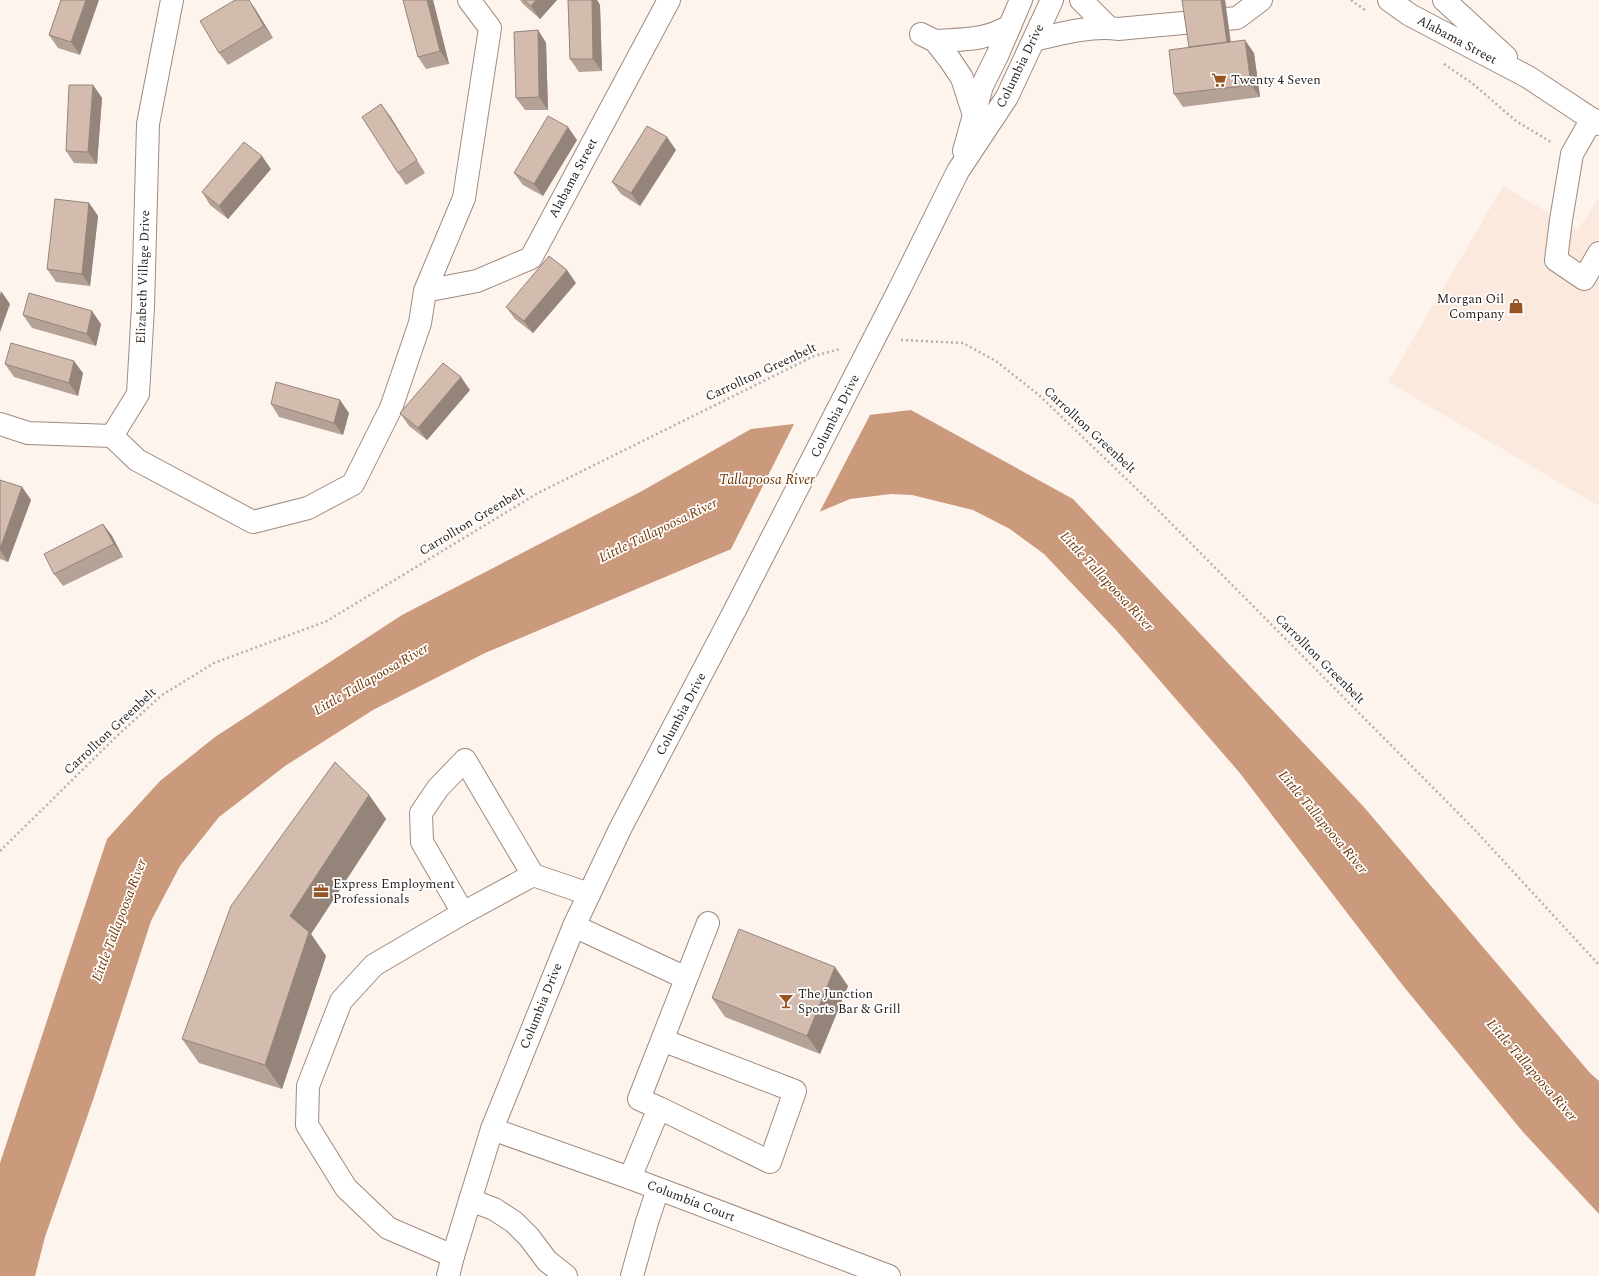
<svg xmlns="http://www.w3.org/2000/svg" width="1599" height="1276" font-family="Spectral,serif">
  <rect width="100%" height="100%" fill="#fef4ee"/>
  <path fill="#fce9de" d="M1503,186L1578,230L1599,197V506L1388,382Z"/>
  <path fill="#cb997b" d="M911,410L1073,499L1363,806L1590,1073L1599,1081V1214L1523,1132L1404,987L1239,772L1116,630L1044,554L1010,529L973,510L912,495L891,494L850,499L485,653L373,710L285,766L219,817L180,866L151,921L93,1100L45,1237L35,1276H0V1163L107,839L160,781L215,737L402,615L642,491L751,429Z"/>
  <path fill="#fef4ee" d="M871,413L818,515L729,553L795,422Z"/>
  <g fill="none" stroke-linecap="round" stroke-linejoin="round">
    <g stroke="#a08a7e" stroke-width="24">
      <path id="minor" d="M1081,0L1108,27
        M921,34L935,41L950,60L962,78L974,115
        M1034,40C1059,34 1092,25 1118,29L1237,18L1261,0
        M935,41C965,39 983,41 1010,26
        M1592,119L1572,154L1561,220L1556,260L1584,279L1599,253
        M425,291L477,281L531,258L669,0
        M0,424L28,433L112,436
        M112,436L137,460L253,522L308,508L353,484L391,408L420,323L425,291L464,198L490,28L469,0
        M112,436L138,394L143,307L148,124L172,0
        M463,913L422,842L421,813L438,788L465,760L533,875
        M574,926L686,978
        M659,1108L770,1162L795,1091L662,1040
        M492,1129L630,1178L889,1276
        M630,1178L659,1108L639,1099L708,923
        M470,1200L494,1209L514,1222L529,1237L547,1261L566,1276
        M453,1256L388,1228L346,1188L307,1125L308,1086L341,1001L374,965L463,913L533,875L589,894
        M632,1276L647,1222L658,1189"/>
    </g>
    <g stroke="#a08a7e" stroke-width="24">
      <path id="major" d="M1389,0L1410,15L1528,77L1599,124
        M1444,0L1506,57
        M964,151L982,86L997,56L1021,0
        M899,290L958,171L1007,97L1052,0
        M448,1276L453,1256L492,1129L574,926L620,829L735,610"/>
    </g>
    <path stroke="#b8afa9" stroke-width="2.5" stroke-dasharray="2 3" stroke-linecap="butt" d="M1351,0L1365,10
      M1444,64L1472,83L1516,121L1551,142
      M901,340L963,343L996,361L1040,396L1145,497L1474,829L1599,965
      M0,851L119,734L162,695L214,663L327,621L538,493L814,356L840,349"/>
    <use href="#minor" stroke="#fff" stroke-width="22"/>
    <use href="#major" stroke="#fff" stroke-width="22"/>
    <g stroke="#a08a7e" stroke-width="24" stroke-linecap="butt">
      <path id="major-bridge" d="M735,610L899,290"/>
    </g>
    <use href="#major-bridge" stroke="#fff" stroke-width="22"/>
  </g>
  <path fill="#b5a296" d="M61,0L80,55L58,48L49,35Z
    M433,0L449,64L426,69L418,57Z
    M520,0H557L540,19L523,4Z
    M568,0H597L600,5L602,71L579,72L570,59Z
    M1182,0H1225L1231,42L1254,53L1260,97L1183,107L1174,94L1189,47Z
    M254,7L273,38L228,65L219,53Z
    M538,30L546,43L548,110H525L516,98Z
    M93,85L102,98L97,164L74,163L66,151Z
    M390,116L425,173L406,185L398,173Z
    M577,140L543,196L523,185L514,173Z
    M676,150L640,206L621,194L612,182Z
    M271,169L228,219L210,205L202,192Z
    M89,203L98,216L90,286L56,282L47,269Z
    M576,283L533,333L515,319L506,307Z
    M23,315L101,324L96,346L32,328Z
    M5,364L83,373L78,396L14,377Z
    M470,390L427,440L409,426L400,413Z
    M271,404L349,413L343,435L279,417Z
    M0,480L22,487L31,500L8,562L0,559Z
    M103,524L112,536L123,557L63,586L54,574Z
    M369,795L386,819L311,934L326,956L282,1089L199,1063L182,1039Z
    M848,986L820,1054L725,1017L712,998Z"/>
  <path fill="#94847a" d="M86,0H99L80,55L71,42Z
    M249,0L254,7L273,38L264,26Z
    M427,0H433L449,64L440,51Z
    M536,0H557L540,19L531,6Z
    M592,0H597L600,5L602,71L593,59Z
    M1221,0H1225L1232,56L1228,49Z
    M538,30L546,43L548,110L539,97Z
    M1245,40L1254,53L1260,97L1251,85Z
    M93,85L102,98L97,164L88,152Z
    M381,104L390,116L425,173L417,160Z
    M568,127L577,140L543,196L534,184Z
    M667,137L676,150L640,206L631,193Z
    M262,156L271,169L228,219L219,206Z
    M89,203L98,216L90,286L82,274Z
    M567,270L576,283L533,333L524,321Z
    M1,291L10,304L0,332V295Z
    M92,311L101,324L96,346L87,334Z
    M74,361L83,373L78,396L69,383Z
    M461,377L470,390L427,440L418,428Z
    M340,400L349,413L343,435L334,423Z
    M22,487L31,500L8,562L0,550V549Z
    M103,524L112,536L123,557L114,544Z
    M369,795L386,819L311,934L326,956L282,1089L265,1065L290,916Z
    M835,967L848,986L820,1054L807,1036Z"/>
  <path fill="#d3bcae" stroke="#94847a" d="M61,0H86L71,42L49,35Z
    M235,0H249L264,26L219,53L200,21Z
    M403,0H427L440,51L418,57Z
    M524,0H536L531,6Z
    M568,0H592L593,59H570Z
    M1182,0H1221L1227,42L1189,47Z
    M538,30L539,97L516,98L514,32Z
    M1245,40L1251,85L1174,94L1169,50Z
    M69,85H93L88,152L66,151Z
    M381,104L417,160L398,173L362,117Z
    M548,116L568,127L534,184L514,173Z
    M647,126L667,137L631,193L612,182Z
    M244,142L262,156L219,206L202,192Z
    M55,199L89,203L82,274L47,269Z
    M549,256L567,270L524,321L506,307Z
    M29,293L92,311L87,334L23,315Z
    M11,343L74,361L69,383L5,364Z
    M443,363L461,377L418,428L400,413Z
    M276,382L340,400L334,423L271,404Z
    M0,480L22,487L0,549Z
    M103,524L114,544L54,574L44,554Z
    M335,762L369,795L290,916L309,932L265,1065L182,1039L231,906Z
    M739,929L835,967L807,1036L712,998Z"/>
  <defs>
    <g id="supermarket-bare" transform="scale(1.2)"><path d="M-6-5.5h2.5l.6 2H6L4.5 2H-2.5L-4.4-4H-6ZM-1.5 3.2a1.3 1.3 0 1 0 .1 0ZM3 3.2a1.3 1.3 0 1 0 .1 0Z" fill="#975424" stroke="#fff" stroke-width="2.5" paint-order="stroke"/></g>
    <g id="shop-bare" transform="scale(1.2)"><path d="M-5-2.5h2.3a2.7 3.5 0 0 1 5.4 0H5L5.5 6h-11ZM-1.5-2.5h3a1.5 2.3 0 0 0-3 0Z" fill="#975424" stroke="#fff" stroke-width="2.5" paint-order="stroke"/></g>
    <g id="office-bare" transform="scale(1.2)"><path d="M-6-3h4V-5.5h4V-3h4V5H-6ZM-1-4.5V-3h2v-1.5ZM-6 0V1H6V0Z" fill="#975424" stroke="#fff" stroke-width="2.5" paint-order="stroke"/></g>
    <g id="bar-bare" transform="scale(1.2)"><path d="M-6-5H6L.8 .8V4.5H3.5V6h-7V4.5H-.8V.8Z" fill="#975424" stroke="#fff" stroke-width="2.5" paint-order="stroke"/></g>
  </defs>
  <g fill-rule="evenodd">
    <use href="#supermarket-bare" x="1219" y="80"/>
    <use href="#shop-bare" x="1516" y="306"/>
    <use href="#office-bare" x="321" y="891"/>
    <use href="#bar-bare" x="786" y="1001"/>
  </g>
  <g text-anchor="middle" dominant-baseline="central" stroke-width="3.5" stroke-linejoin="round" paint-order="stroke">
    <g font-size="13" fill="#251d18" stroke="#fff">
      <text transform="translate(1457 40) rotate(28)">Alabama Street</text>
      <text transform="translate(1020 66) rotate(-64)">Columbia Drive</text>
      <text transform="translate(573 178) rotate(-62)">Alabama Street</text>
      <text transform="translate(143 277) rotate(-88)">Elizabeth Village Drive</text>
      <text transform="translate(761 372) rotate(-25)">Carrollton Greenbelt</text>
      <text transform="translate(835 416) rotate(-63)">Columbia Drive</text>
      <text transform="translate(1090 430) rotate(43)">Carrollton Greenbelt</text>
      <text transform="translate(472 521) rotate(-31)">Carrollton Greenbelt</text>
      <text transform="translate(1320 659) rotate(45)">Carrollton Greenbelt</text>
      <text transform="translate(681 714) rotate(-62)">Columbia Drive</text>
      <text transform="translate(110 731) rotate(-43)">Carrollton Greenbelt</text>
      <text transform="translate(541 1006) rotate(-68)">Columbia Drive</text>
      <text transform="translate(691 1201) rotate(21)">Columbia Court</text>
    </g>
    <g font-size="13" fill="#251d18" stroke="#fff" text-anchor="start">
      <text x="1231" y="80">Twenty 4 Seven</text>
      <text x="1504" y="299" text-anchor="end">Morgan Oil<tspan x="1504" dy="15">Company</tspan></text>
      <text x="333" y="884">Express Employment<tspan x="333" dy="15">Professionals</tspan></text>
      <text x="798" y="994">The Junction<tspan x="798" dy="15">Sports Bar &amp; Grill</tspan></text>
    </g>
    <g font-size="14" font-style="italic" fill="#733600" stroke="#fff">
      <text x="767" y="479">Tallapoosa River</text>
      <text transform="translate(658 530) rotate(-26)">Little Tallapoosa River</text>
      <text transform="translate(1107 581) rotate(47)">Little Tallapoosa River</text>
      <text transform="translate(371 679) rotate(-30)">Little Tallapoosa River</text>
      <text transform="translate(1323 822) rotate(50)">Little Tallapoosa River</text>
      <text transform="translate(119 920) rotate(-69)">Little Tallapoosa River</text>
      <text transform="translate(1532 1070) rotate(49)">Little Tallapoosa River</text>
    </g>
  </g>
</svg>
